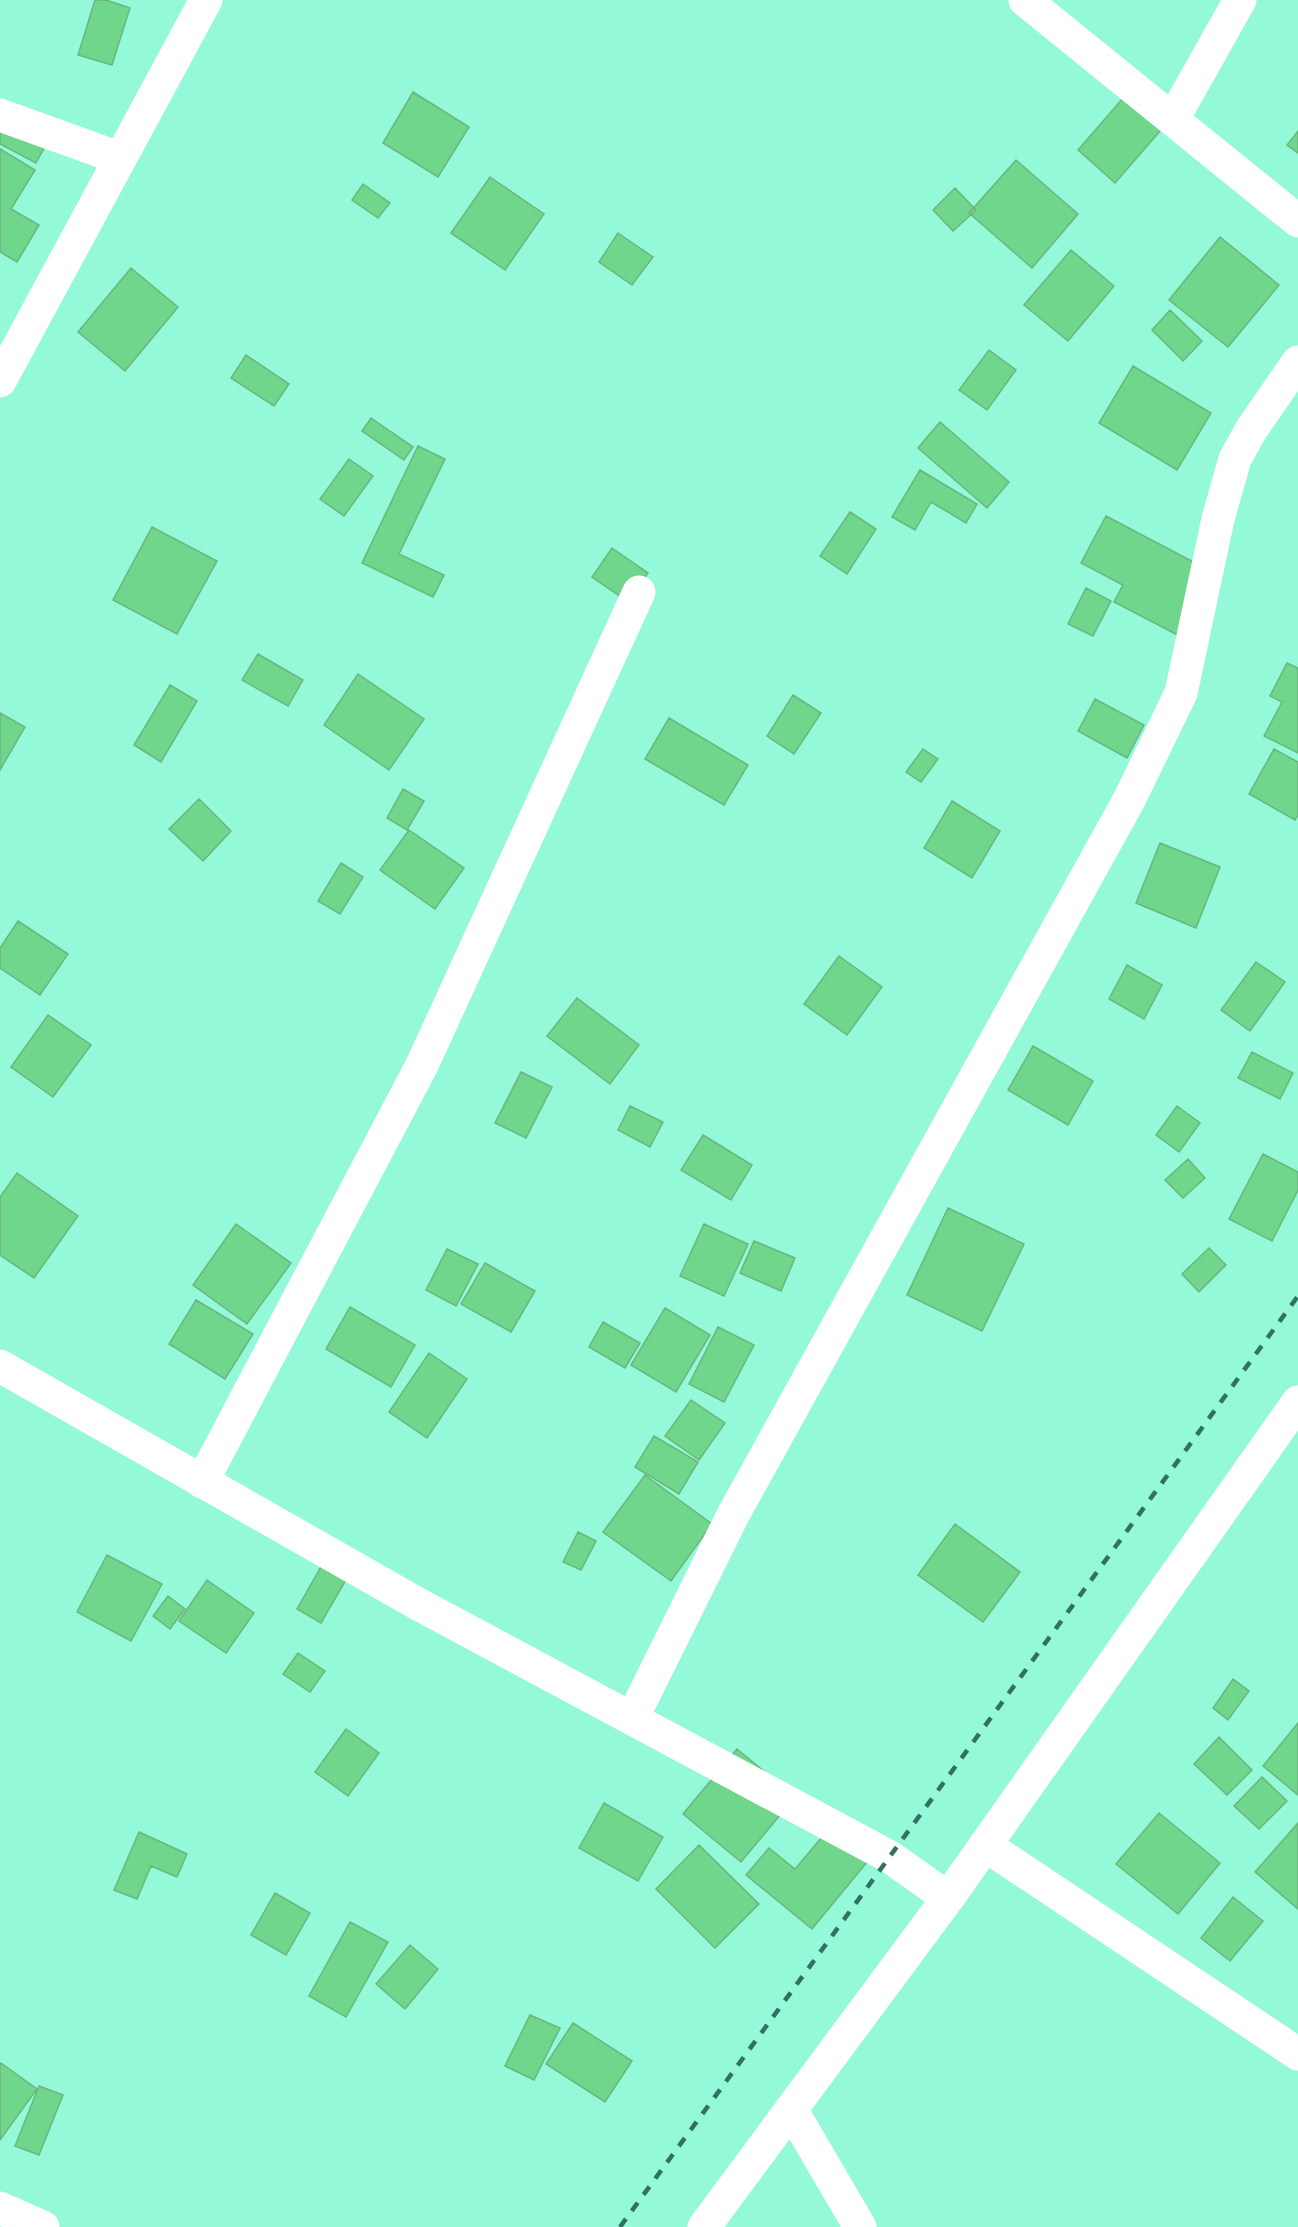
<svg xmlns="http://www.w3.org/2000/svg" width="1298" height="2227" font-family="'Roboto Serif',serif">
  <rect width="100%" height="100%" fill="#93f9d8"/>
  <path fill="#6fd68c" stroke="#6db57f" stroke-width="1.5" d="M95,0H106L130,8L112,65L78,55Z
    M1130,90L1167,123L1115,183L1078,150Z
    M413,92L469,127L438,177L383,143Z
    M0,111L50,137L36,163L0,144Z
    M1298,131V153L1287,145Z
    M0,149L35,170L11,209L39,225L17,262L0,252Z
    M1016,160L1078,214L1032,268L969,213Z
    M490,177L544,214L505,270L451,233Z
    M363,184L390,203L378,218L352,200Z
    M955,188L976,210L953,231L933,210Z
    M618,233L653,257L632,285L599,262Z
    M1220,237L1279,285L1228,347L1169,300Z
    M1071,250L1114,286L1068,341L1024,305Z
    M131,268L178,307L125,371L78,332Z
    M1170,310L1202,341L1183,361L1152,330Z
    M989,350L1016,370L987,410L959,390Z
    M246,355L289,384L274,406L231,378Z
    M1133,366L1211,413L1177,470L1099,423Z
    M371,418L413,447L404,460L362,431Z
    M940,422L1009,482L987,508L918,448Z
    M418,446L445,459L399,554L444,575L433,597L362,563Z
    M349,459L373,476L344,516L320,499Z
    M920,470L977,504L966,523L931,502L915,530L892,517Z
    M850,512L876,529L847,574L820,556Z
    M1106,516L1222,577L1189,641L1114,602L1123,585L1081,563Z
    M152,527L217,561L177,634L113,600Z
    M612,548L648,573L628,602L592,577Z
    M1086,588L1111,601L1093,636L1068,624Z
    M258,654L303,680L288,706L242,680Z
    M1287,663L1298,668V753L1264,736L1282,702L1270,696Z
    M358,674L424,719L389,770L324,725Z
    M170,685L197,701L161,762L134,745Z
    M793,695L821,713L794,754L767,736Z
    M1095,699L1144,725L1127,758L1078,731Z
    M0,713L25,727L0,770Z
    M669,718L748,765L724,805L645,759Z
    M923,749L938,759L921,782L906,772Z
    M1274,749L1298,762V815L1295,820L1249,794Z
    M403,789L424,801L407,830L387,818Z
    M199,799L231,831L203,861L169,829Z
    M952,801L1000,831L972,878L924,848Z
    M409,830L464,868L435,909L380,870Z
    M1160,843L1220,867L1196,928L1136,903Z
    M341,863L363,877L340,914L318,901Z
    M18,921L68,954L40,995L0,968V948Z
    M839,956L882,987L847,1035L804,1004Z
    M1256,962L1285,982L1250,1031L1221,1010Z
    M1127,965L1162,985L1144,1019L1109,999Z
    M577,998L639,1045L610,1084L547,1036Z
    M48,1015L91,1045L53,1097L11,1067Z
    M1033,1046L1093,1081L1068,1125L1008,1090Z
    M1252,1052L1293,1073L1280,1099L1238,1078Z
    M521,1072L552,1087L526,1138L495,1123Z
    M630,1106L663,1122L650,1147L618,1130Z
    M1177,1106L1200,1123L1179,1152L1156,1135Z
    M703,1135L752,1165L731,1200L681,1170Z
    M1263,1154L1298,1172V1190L1272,1241L1229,1219Z
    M1188,1159L1205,1178L1183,1198L1165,1180Z
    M17,1173L78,1216L34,1278L0,1255V1197Z
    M948,1208L1024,1244L982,1331L907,1295Z
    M236,1224L291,1263L247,1324L193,1285Z
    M704,1224L748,1244L724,1296L680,1276Z
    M754,1241L795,1258L781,1291L740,1273Z
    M1209,1248L1226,1265L1199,1292L1182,1274Z
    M447,1249L478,1264L456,1306L426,1290Z
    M485,1263L535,1291L511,1332L461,1304Z
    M196,1300L253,1334L225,1379L169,1344Z
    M350,1307L415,1345L391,1387L326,1349Z
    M665,1308L710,1335L676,1392L631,1365Z
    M603,1322L640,1343L625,1368L589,1347Z
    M718,1327L754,1345L724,1402L689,1384Z
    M429,1353L467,1379L427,1438L389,1412Z
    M691,1400L725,1423L699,1460L665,1436Z
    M654,1436L698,1462L679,1494L635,1467Z
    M645,1475L712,1524L671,1581L603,1532Z
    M955,1524L1020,1572L983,1622L918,1575Z
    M578,1532L596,1541L581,1570L563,1562Z
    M107,1555L162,1584L131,1641L77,1612Z
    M326,1558L350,1573L321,1623L297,1609Z
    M207,1580L254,1613L226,1653L179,1621Z
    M168,1596L185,1609L170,1629L153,1616Z
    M298,1653L325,1671L310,1692L283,1674Z
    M1233,1679L1249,1691L1228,1720L1213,1708Z
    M1298,1723V1795L1263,1766Z
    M346,1729L379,1753L348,1796L315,1772Z
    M1219,1737L1252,1770L1227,1795L1194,1764Z
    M737,1749L795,1797L741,1862L683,1814Z
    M1262,1777L1287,1801L1259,1829L1234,1806Z
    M604,1803L663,1837L638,1881L579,1848Z
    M1159,1813L1220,1863L1178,1914L1116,1864Z
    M1298,1823V1909L1255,1872Z
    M833,1824L872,1856L812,1929L746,1875L769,1848L795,1869Z
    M139,1832L187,1854L177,1877L151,1866L137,1899L114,1890Z
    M699,1845L759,1904L715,1948L656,1889Z
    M275,1893L310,1913L286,1955L251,1935Z
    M1233,1897L1263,1921L1230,1961L1201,1938Z
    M350,1922L388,1942L346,2017L309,1996Z
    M410,1945L438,1969L405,2009L376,1984Z
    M530,2015L560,2028L534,2080L505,2066Z
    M573,2023L632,2061L605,2102L546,2064Z
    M1,2063L37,2089L0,2140V2065Z
    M39,2086L63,2095L39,2155L15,2146Z"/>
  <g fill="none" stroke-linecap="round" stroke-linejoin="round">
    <path stroke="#fff" stroke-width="33" d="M1025,0L1298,221
      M0,115L119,158
      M1173,119L1240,0
      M0,381L206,0
      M0,1366L418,1604L890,1857L948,1898
      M202,1482L422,1065L639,592
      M632,1719L733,1515L1129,800L1181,693L1218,519L1235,459L1251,430L1298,362
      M985,1845L1298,2054
      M791,2109L860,2227
      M0,2208L43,2227
      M704,2227L948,1898L1298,1402"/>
    <path stroke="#32715f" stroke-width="4.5" stroke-dasharray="10 10" stroke-linecap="butt" d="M620,2227L1298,1296"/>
  </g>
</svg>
